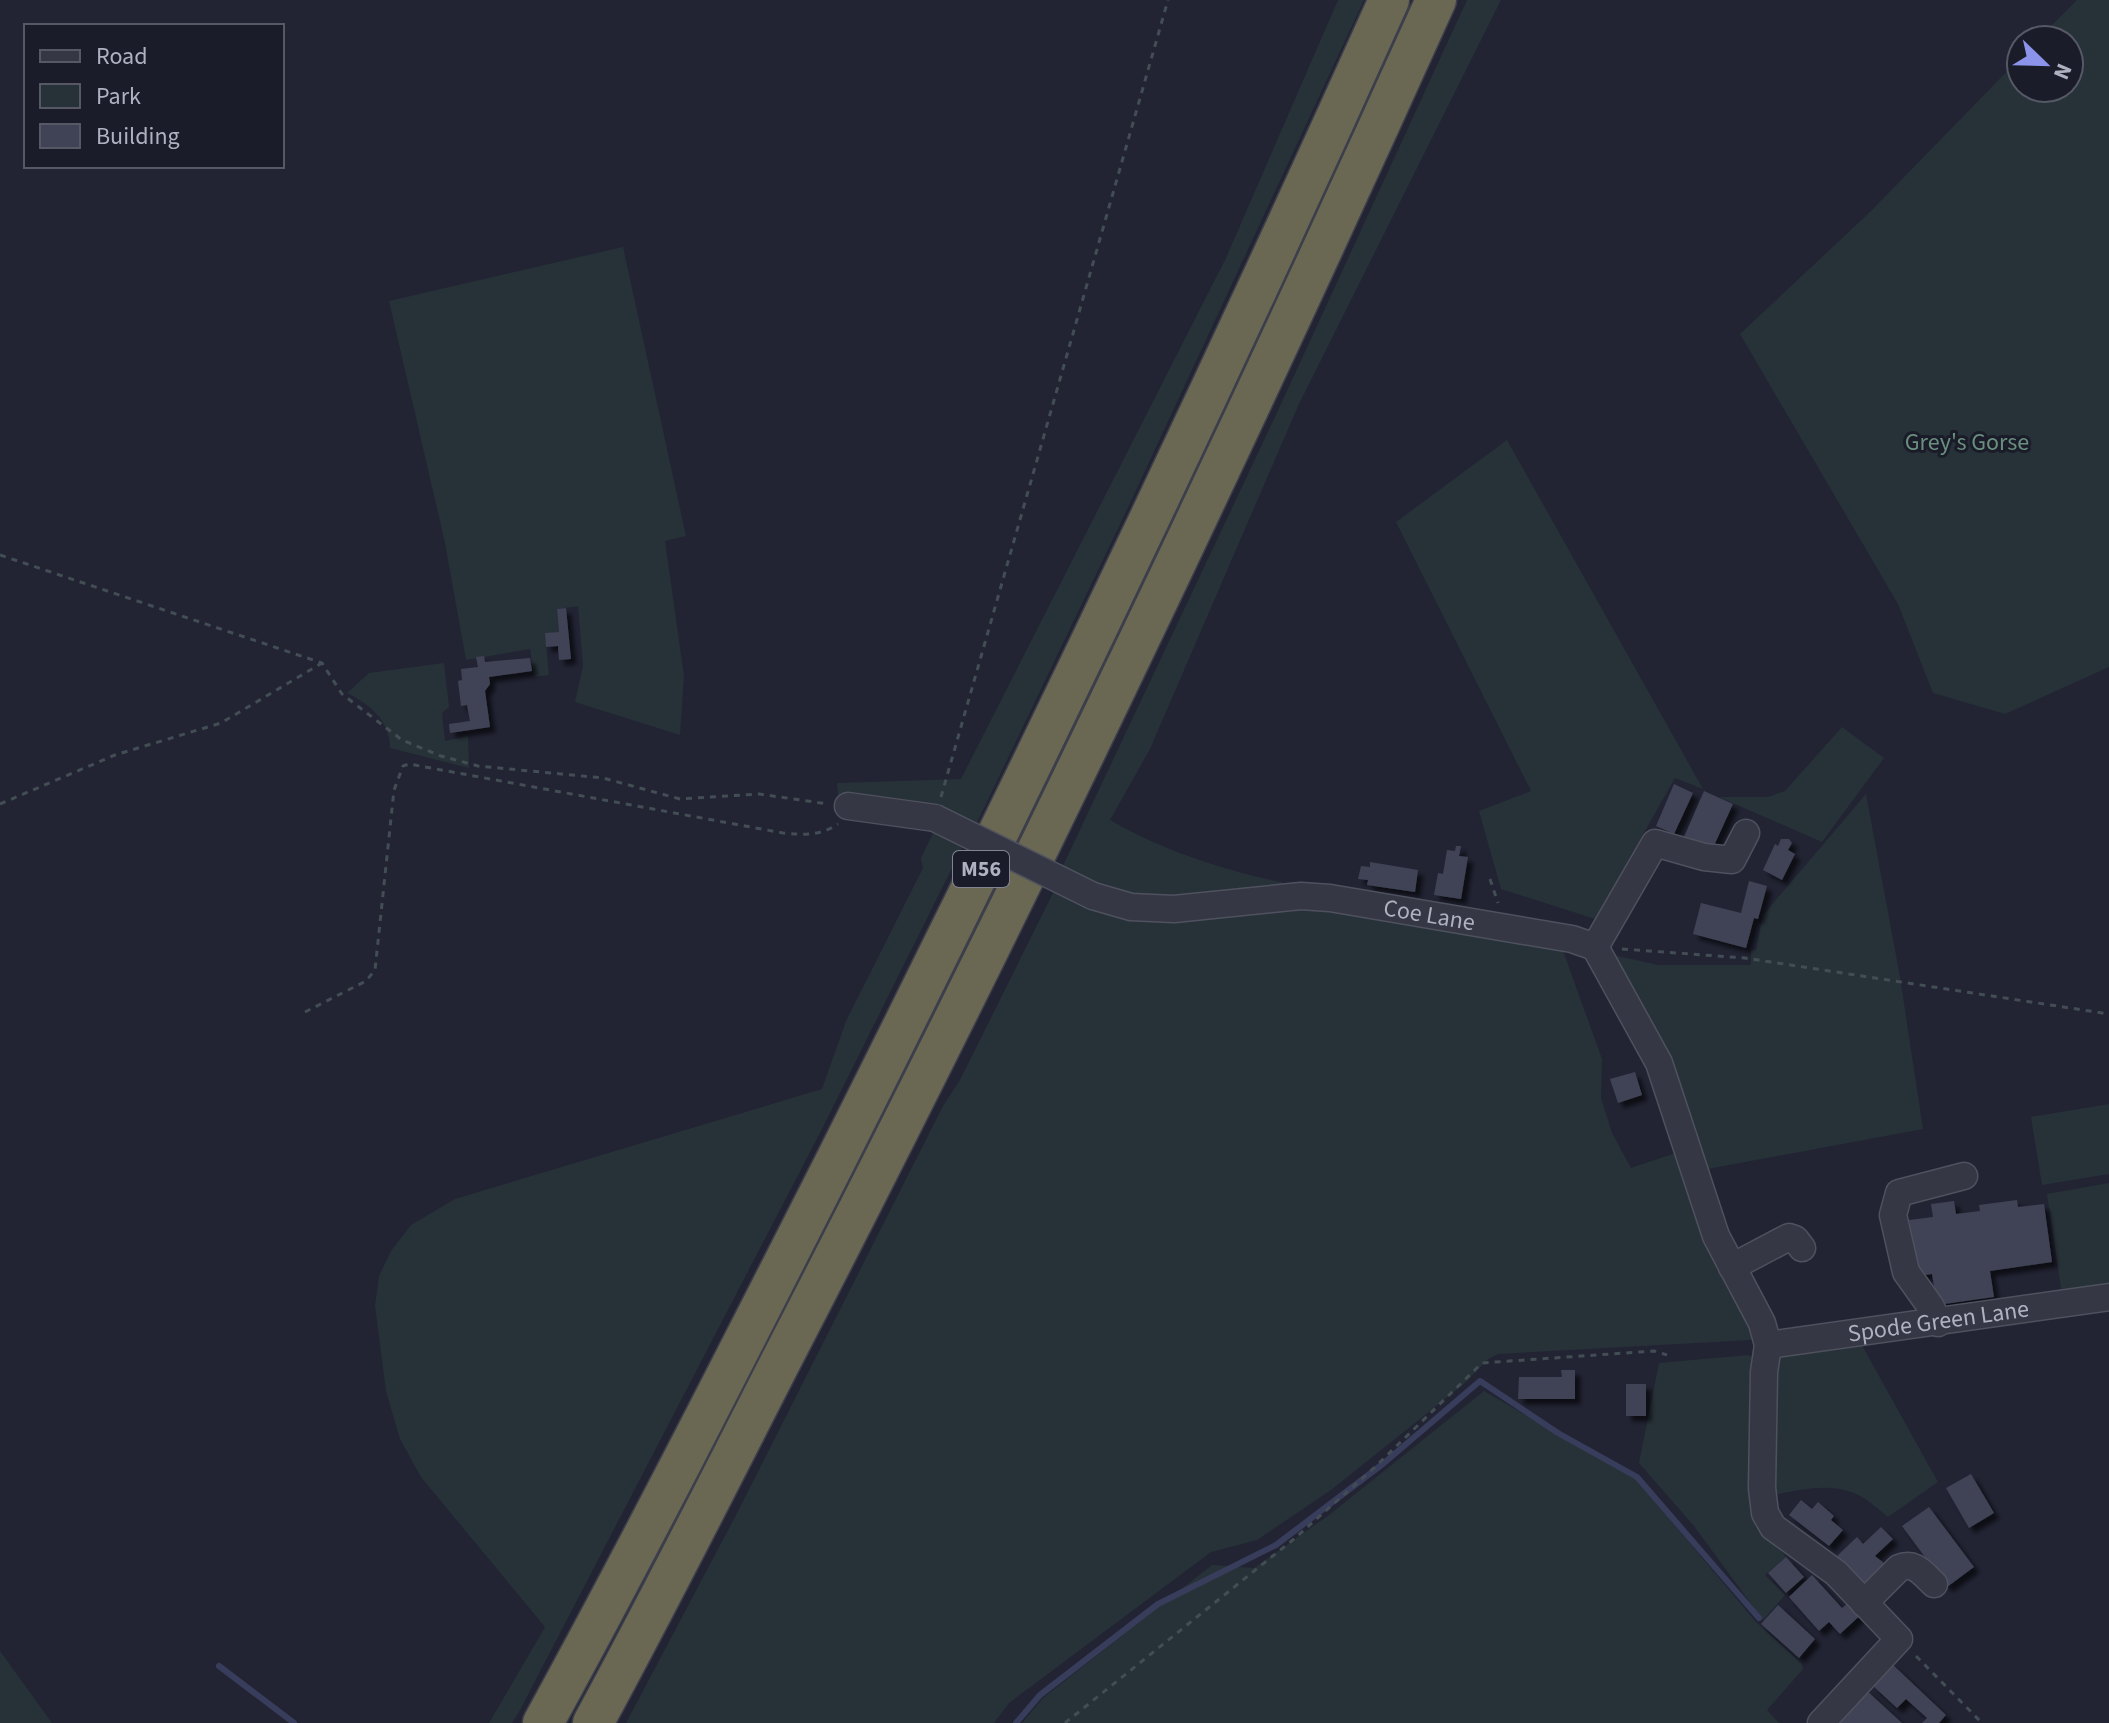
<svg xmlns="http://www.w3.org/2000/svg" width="2109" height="1723" font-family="'Source Sans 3',sans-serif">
  <defs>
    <filter id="shadow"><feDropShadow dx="5.5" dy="5.5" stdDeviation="2" flood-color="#0009"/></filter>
  </defs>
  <rect width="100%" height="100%" fill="#222434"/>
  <path fill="#273238" d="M1338,0H1364L1124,516L974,829L884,801L838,796L837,783L961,779L1226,258Z
    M1467,0H1501L1298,406L1150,749L1110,820C1167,853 1230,872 1294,885L1135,903L1060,872L1275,417Z
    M2077,0H2109V667L2005,714L1933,693L1898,604L1740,334L1870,212L2021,57V88H2069V40H2037Z
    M623,247L686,536L665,541L684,676L680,735L575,702L583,666L578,606L557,609L559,632L545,634L549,675L534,677L530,649L466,660L445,543L389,301Z
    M1507,440L1703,789L1675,778L1595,919L1501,889L1479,811L1531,791L1396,522Z
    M444,663L449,707L442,713L445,741L468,736L469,768L390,748C390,720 369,704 347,693L369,673Z
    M1842,727L1884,758L1822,842L1719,797H1768L1785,791Z
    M1866,794L1900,977L1923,1129L1702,1170L1608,954L1659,965H1751V950H1756L1763,915Z
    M936,827L965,842L822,1129L520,1710L512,1723H489L545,1627L421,1477L400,1439L386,1391L375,1306L379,1276L391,1251L411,1225L455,1199L822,1089L846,1021L923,868L921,858Z
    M1055,889L1266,905L1291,912L1304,908L1330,909L1562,948L1602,1059L1601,1098L1612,1133L1631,1168L1682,1151L1757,1337L1750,1340L1498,1354L1488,1359L1465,1383L1331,1490L1257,1540L1211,1552L1009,1703L994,1723H626L735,1517L943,1106L960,1080Z
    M2109,1104V1174L2042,1185L2031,1117Z
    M2109,1183V1288L2062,1294L2047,1194Z
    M1859,1340L1938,1482L1888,1517C1880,1511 1871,1502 1862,1497C1831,1480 1798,1491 1766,1496L1779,1353Z
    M1748,1355L1755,1358L1763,1526L1786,1557L1765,1575L1785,1595L1763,1620L1694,1526L1639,1463L1659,1363Z
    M1484,1391L1635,1478L1756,1622L1802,1664L1803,1669L1767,1710L1779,1723H1022L1043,1698L1212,1565L1254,1568L1329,1515Z
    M0,1651L52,1723H0Z"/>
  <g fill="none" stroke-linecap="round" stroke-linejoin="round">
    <path stroke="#393d5c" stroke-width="6" d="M219,1666L294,1723
      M1016,1723L1040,1695L1158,1604L1276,1545L1384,1463L1480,1381L1558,1433L1637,1477L1759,1618"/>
  </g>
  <path fill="#404355" filter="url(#shadow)" d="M566,608L571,659L559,660L558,646L546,647L545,633L559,632L557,609Z
    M484,656L485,662L530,658L532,671L489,677L490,684L485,691L490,727L450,733L449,724L470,721L467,705L461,706L458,681L462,680L461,669L478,667L476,657Z
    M1674,784L1693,793L1674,834L1656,826Z
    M1704,791L1733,804L1712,850L1684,837Z
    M1781,839H1789L1792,843L1788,850L1795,854L1782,880L1763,870L1775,844L1778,846Z
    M1456,846H1461L1459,856L1468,857L1461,899L1434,895L1438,873L1443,874L1447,850L1455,851Z
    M1370,862L1418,870L1415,892L1367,885L1368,880L1358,879L1361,866L1370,867Z
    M1749,881L1767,886L1758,919L1754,918L1746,948L1693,934L1701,903L1741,913Z
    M1635,1072L1642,1095L1618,1103L1610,1079Z
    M2017,1200L2018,1207L2044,1204L2052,1262L1990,1271L1994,1297L1937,1305L1932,1274L1917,1276L1909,1220L1933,1217L1931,1204L1954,1201L1956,1214L1980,1211L1979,1205Z
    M1561,1370H1575V1399H1518L1519,1377H1562Z
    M1626,1384H1646V1416H1626Z
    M1971,1474L1994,1513L1969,1528L1946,1488Z
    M1801,1500L1812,1509L1818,1502L1834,1516L1831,1520L1843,1530L1829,1546L1789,1515Z
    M1929,1507L1974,1567L1947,1587L1902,1526Z
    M1881,1527L1893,1539L1875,1556L1889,1567L1867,1588L1837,1556L1857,1537L1863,1544Z
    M1786,1557L1804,1577L1786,1593L1768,1573Z
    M1812,1575L1842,1608L1854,1598L1866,1610L1840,1634L1829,1622L1819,1631L1789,1597Z
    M1778,1605L1815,1639L1799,1658L1761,1624Z
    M1892,1664L1946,1715L1939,1723H1922L1927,1718L1906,1699L1897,1708L1872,1685Z
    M1866,1690L1902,1723H1836Z"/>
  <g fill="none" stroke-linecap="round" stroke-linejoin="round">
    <g stroke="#4f515f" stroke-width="29">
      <g id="minor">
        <path d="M848,806L935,818"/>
        <path id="s1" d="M1093,896L1131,907L1174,909L1301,896L1330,898L1572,939L1595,947L1659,1063L1716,1236L1762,1323L1768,1345L1764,1372L1762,1488L1765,1513L1773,1527L1836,1573L1899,1639L1821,1723"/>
        <path d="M1595,947L1655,843L1704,857L1732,860L1746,833"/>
        <path d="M1732,1267L1789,1237L1795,1239L1802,1248"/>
        <path d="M1938,1323L1931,1307L1906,1272L1893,1215L1899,1193L1964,1176"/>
        <path id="s2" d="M1768,1345L2109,1297"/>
        <path d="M1864,1603L1899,1568C1915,1561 1923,1574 1934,1584"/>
      </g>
    </g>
    <g stroke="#3c3e4c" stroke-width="43">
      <path id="highway" d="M543,1723C645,1537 741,1347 837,1158C1029,776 1214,390 1389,0
        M593,1723C659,1602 721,1478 784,1355C1014,910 1230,457 1436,0"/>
    </g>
    <path stroke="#434d54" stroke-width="3" stroke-dasharray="6 6" stroke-linecap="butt" d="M0,555L322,663L342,694L402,740L441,756L478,766L603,778L680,799L759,794L828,804
      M941,797L1168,0
      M0,804L115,755L221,723L322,663
      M1490,879L1498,903
      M1622,949L1745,958L2109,1014
      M305,1012L366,981L375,970L394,790L403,766L409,764L783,833C804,835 820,836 838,824
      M1916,1656L1982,1723
      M1065,1723L1294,1539L1375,1467L1482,1363L1654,1351L1667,1355"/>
    <use href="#minor" stroke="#353745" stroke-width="26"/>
    <use href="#highway" stroke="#6a6853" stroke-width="40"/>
    <g stroke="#4f515f" stroke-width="29" stroke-linecap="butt">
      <path id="minor-bridge" d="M935,818L1093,896"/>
    </g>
    <use href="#minor-bridge" stroke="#353745" stroke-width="26"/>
  </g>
  <g text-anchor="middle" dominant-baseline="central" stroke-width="6" stroke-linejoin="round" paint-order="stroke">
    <rect fill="#1b1c29" stroke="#838493" stroke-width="2" x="953" y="851" width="56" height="36" rx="6"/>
    <g font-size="22" font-weight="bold" fill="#afb1c1">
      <text x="981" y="869">M56</text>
    </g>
    <g font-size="24" fill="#6a8f7e" stroke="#1b1c29">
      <text x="1967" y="442">Grey's Gorse</text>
    </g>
    <g font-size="24" fill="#afb1c1" stroke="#1b1c29">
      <text stroke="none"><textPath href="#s1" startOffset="340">Coe Lane</textPath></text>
      <text stroke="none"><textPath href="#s2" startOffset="172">Spode Green Lane</textPath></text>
    </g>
  </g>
  <rect x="24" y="24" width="260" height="144" fill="#1b1c29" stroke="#565866" stroke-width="2"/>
  <rect x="40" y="50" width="40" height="12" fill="#353745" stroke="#565866" stroke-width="2"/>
  <text x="96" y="64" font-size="24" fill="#afb1c1">Road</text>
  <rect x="40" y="84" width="40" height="24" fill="#273238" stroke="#565866" stroke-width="2"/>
  <text x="96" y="104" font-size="24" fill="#afb1c1">Park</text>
  <rect x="40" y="124" width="40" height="24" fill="#404355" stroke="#565866" stroke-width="2"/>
  <text x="96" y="144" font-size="24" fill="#afb1c1">Building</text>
  <g transform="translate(2045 64) rotate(113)"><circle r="38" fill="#1b1c29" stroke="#565866" stroke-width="2"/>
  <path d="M0-6L14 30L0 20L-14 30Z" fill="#8b93ea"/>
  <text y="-12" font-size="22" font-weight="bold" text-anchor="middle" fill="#afb1c1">N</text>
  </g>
</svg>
